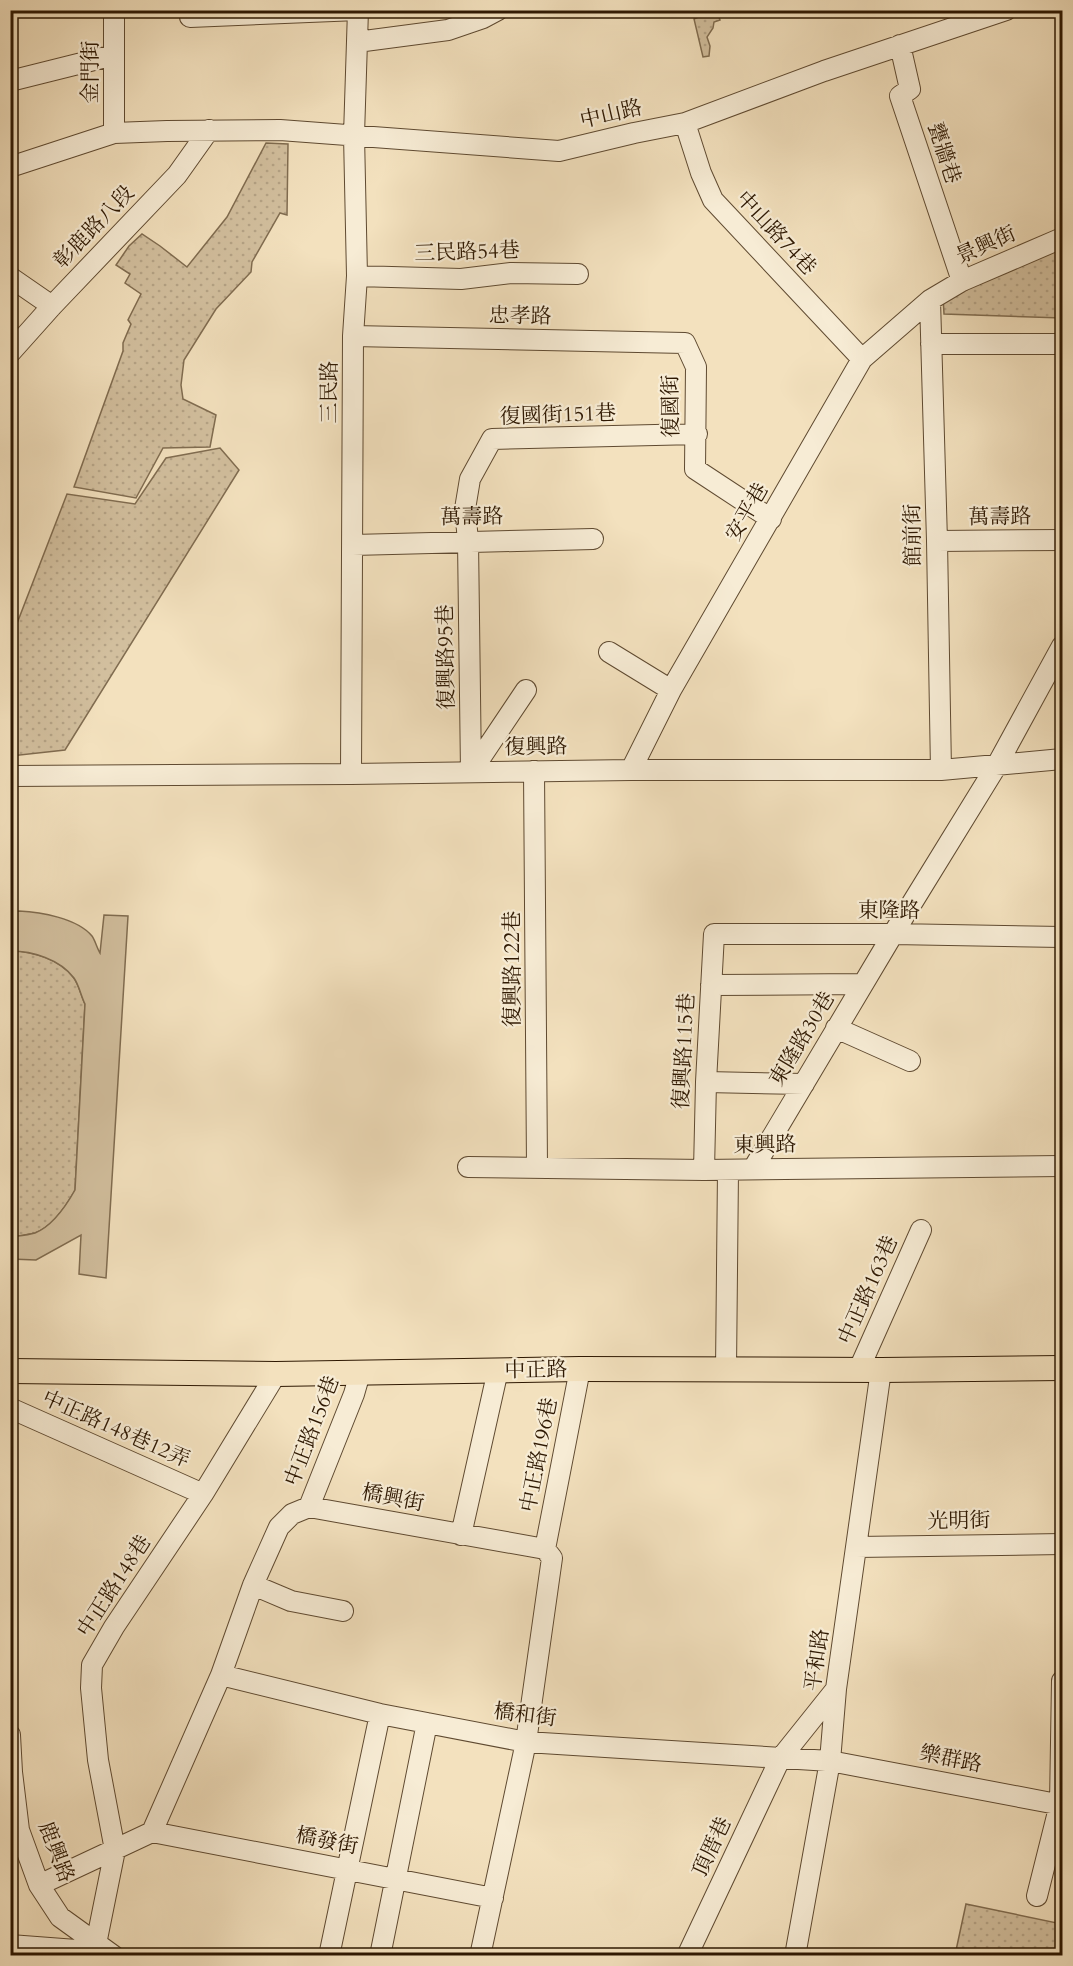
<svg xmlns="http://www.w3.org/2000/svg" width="1073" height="1966" font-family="Cardo,'Noto Serif TC',serif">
  <defs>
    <pattern id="grass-dots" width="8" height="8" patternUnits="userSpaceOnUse" patternTransform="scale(1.5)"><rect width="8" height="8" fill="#d2bf9e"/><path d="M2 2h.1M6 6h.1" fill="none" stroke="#b5a386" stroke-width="1.8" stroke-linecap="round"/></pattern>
  </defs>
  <rect width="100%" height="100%" fill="#f3e1be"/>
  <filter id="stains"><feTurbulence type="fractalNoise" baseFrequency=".00333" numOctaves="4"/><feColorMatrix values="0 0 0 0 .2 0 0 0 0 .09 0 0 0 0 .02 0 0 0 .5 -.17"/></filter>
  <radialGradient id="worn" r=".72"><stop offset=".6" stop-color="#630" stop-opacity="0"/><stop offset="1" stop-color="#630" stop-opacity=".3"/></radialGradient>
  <path fill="url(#grass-dots)" stroke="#806c50" stroke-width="1.5" d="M703,11H717L720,20L714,22L713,28L707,37L710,46L709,56L703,57L694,19L703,15Z
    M266,143L288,144L287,215L280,213L252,262L251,272L216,309L184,360L181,385L183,399L216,415L210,447L163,448L136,498L74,487L123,351V343L131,324L128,320L141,294L125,283L130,274L116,265L129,246L142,234L160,246L187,267L227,217Z
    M1062,244V318L944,314L943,296Z
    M220,448L239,470L65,750L11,756V639L67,494L135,504L166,458Z
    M12,950C34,953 58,958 73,977C79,984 81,996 85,1004L75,1190C66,1206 53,1226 35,1233C28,1235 18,1236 11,1237L10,951Z
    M966,1904L1062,1924V1955H955Z"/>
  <path fill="#d2bf9e" stroke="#806c50" stroke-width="1.5" d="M19,911C40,912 77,918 92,936C95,940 97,948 100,953L104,915L128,916L106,1278L79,1274L81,1235L36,1260L11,1259V1237C18,1236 28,1235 35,1233C53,1226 66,1206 75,1190L85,1004C81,996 79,985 74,978C60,959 32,951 11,951V913Z"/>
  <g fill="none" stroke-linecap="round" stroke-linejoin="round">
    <g stroke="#5f4a31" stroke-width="22">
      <path id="minor" d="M190,17L358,10L354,135L357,276L353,336L351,774
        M357,42L448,30L483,18L498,10
        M900,45L910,89L900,96L962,281
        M10,81L114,55
        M685,123L701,173L713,200L862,359
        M114,133V10
        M10,167L114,133L167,131L280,130L559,151L634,133L685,123L824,71L1006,10
        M357,276L461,279L511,273L578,274
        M10,277L52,306
        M930,300L937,541L941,770
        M353,336L685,343L696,367L695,469L771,519
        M931,344H1062
        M10,353L52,306L177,175L209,130
        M937,541L1062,540
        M353,545L593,539
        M609,652L671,690
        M631,770L671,690L862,359L930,300L962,281L1062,238
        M534,771L537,1167
        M471,772L468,541L465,509L470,479L492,439L697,434
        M471,772L526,690
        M10,776L351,774L631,770H941L1062,759
        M711,985L863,984
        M836,1028L910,1061
        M706,1082L804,1084
        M468,1167L704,1170L1062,1166
        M753,1169L893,934L997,765L1062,646
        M704,1170L706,1082L714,934H893L1062,937
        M859,1369L921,1230
        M726,1370L728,1170
        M10,1408L203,1494
        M309,1507L354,1394L360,1373
        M461,1535L498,1370
        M857,1547L1062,1544
        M545,1549L580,1369
        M253,1585L291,1601L343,1611
        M221,1675L380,1714L526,1742L830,1761L1062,1805
        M10,1735L12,1772L19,1830L39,1885L60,1917L114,1956
        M152,1832L493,1898
        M39,1885L152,1832L221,1675L253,1585L279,1527L292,1514L309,1507L545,1549L552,1558L526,1742L480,1956
        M1037,1896L1060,1804L1062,1681
        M10,1945L76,1950L96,1944L115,1850L98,1760L91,1688L92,1665L114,1627L203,1494L276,1374
        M329,1956L380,1714
        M380,1956L427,1723
        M687,1956L780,1759L836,1689
        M795,1956L830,1761L836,1689L881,1370"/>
    </g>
    <g stroke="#2e1802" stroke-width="26">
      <path id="major" d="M10,1371L276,1374L580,1369L881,1370L1062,1368"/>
    </g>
    <use href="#minor" stroke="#f7ecd5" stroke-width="20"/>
    <use href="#major" stroke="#f3e1be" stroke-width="24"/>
  </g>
  <g text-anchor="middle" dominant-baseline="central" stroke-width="4.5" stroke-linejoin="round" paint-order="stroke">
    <g font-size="21" fill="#2e1802" stroke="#f7ecd5">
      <text transform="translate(90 72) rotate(-90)">金門街</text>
      <text transform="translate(611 114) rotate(-13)">中山路</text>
      <text transform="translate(944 153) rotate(72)">甕牆巷</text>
      <text transform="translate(94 227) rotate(-46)">彰鹿路八段</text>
      <text transform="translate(776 233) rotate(47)">中山路74巷</text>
      <text transform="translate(986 245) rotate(-24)">景興街</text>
      <text transform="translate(467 252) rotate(-2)">三民路54巷</text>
      <text transform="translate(520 316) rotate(1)">忠孝路</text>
      <text transform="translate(329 392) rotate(-90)">三民路</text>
      <text transform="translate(671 406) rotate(-91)">復國街</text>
      <text transform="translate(558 415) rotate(-2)">復國街151巷</text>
      <text transform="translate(747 512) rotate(-60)">安平巷</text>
      <text transform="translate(472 517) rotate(-1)">萬壽路</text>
      <text transform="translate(1000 517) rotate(-1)">萬壽路</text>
      <text transform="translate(913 535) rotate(-91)">館前街</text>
      <text transform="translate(446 657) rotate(-91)">復興路95巷</text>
      <text transform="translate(536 747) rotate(-1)">復興路</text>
      <text x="889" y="910">東隆路</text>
      <text transform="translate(512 969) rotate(-90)">復興路122巷</text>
      <text transform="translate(802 1039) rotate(-59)">東隆路30巷</text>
      <text transform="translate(684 1051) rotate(-87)">復興路115巷</text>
      <text transform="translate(765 1145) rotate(-1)">東興路</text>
      <text transform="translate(868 1290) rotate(-66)">中正路163巷</text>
      <text transform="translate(536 1370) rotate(-1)">中正路</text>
      <text transform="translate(116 1429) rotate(24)">中正路148巷12弄</text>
      <text transform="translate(312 1431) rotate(-69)">中正路156巷</text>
      <text transform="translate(539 1455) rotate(-79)">中正路196巷</text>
      <text transform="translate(393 1498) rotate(11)">橋興街</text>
      <text transform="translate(959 1521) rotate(-1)">光明街</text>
      <text transform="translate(114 1586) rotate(-57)">中正路148巷</text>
      <text transform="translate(817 1660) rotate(-82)">平和路</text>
      <text transform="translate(525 1715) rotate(7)">橋和街</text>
      <text transform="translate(951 1759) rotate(11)">樂群路</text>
      <text transform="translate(327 1841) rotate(11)">橋發街</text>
      <text transform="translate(712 1847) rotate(-65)">頂厝巷</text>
      <text transform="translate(56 1852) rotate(69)">鹿興路</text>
    </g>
  </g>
  <rect width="1073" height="1966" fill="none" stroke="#f3e1be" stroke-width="36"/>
  <rect x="12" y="12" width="1049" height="1942" fill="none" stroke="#2e1802" stroke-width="3"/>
  <rect x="18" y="18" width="1037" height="1930" fill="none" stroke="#2e1802" stroke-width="1.5"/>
  <rect width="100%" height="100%" filter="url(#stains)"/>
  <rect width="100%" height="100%" fill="url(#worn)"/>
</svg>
